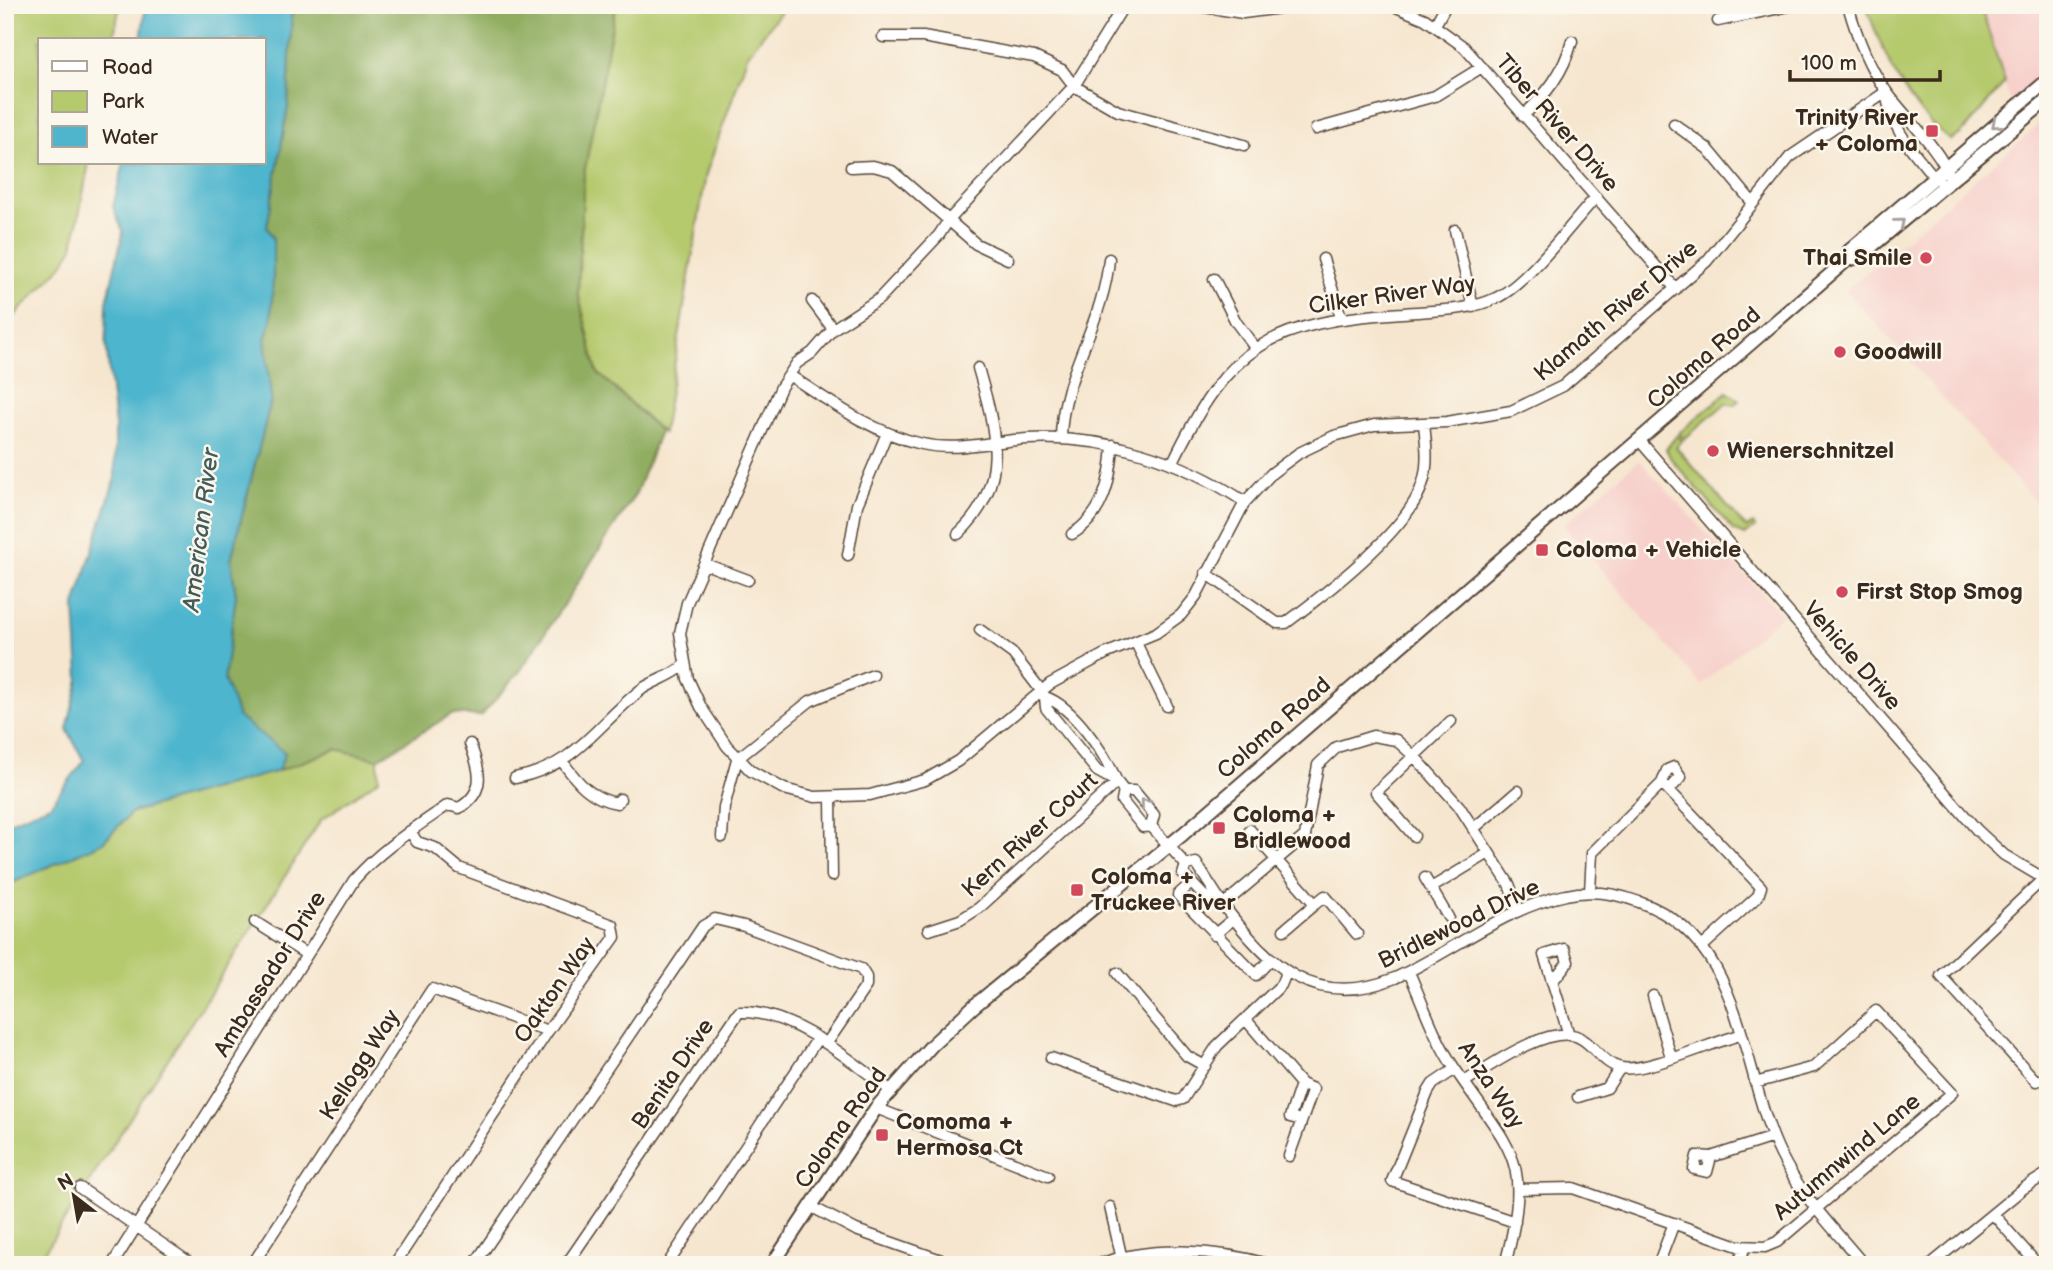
<svg xmlns="http://www.w3.org/2000/svg" width="2053" height="1270" font-family="'Balsamiq Sans',sans-serif">
  <rect width="100%" height="100%" fill="#fbf7ec"/>
  <filter id="ink" filterUnits="userSpaceOnUse"><feTurbulence type="fractalNoise" baseFrequency=".0143" numOctaves="2"/><feDisplacementMap in="SourceGraphic" scale="14" xChannelSelector="R" yChannelSelector="G"/><feConvolveMatrix kernelMatrix="1 2 1 2 8 2 1 2 1" color-interpolation-filters="sRGB"/></filter>
  <filter id="wash" filterUnits="userSpaceOnUse"><feTurbulence type="fractalNoise" baseFrequency=".00686" numOctaves="4" result="noise"/><feDisplacementMap in="SourceGraphic" scale="28" xChannelSelector="R" yChannelSelector="G"/><feGaussianBlur stdDeviation="1.57" result="paint"/><feColorMatrix in="noise" values="0 0 0 0 0 0 0 0 0 0 0 0 0 0 0 0 0 1.4 0 .05"/><feComposite in="paint" operator="in"/></filter>
  <g filter="url(#wash)">
    <rect width="100%" height="100%" fill="#f6e6cf"/>
    <path fill="#f7d0cb" d="M1978,5H2048V72L2011,104Z
      M2048,117V516L1846,290Z
      M1639,460L1782,615L1701,685L1563,525Z"/>
    <path fill="#b5c96d" stroke="#787a46" stroke-width="2" d="M5,5H120L113,40H40V163H89L73,247L62,266L5,326Z
      M616,5H786L748,54L706,174L663,433L597,372L578,293L584,174Z
      M1866,5H1980L2005,82L1961,134L1950,140C1908,109 1882,53 1866,5Z
      M1727,392L1739,400L1734,405L1726,403L1684,439L1679,433Z
      M1677,435L1682,441L1676,447L1746,528L1753,524L1755,527L1745,535L1734,531L1671,459L1666,449Z
      M336,749L378,759L379,779L321,820L36,1265H5V886L102,843L132,812L278,771Z"/>
    <path fill="#90ad60" stroke="#666c3f" stroke-width="2" d="M292,5H616L584,174L578,293L597,372L660,431L636,493L521,670L481,716L452,714L378,759L336,749L278,771L285,753L238,717L224,679L236,596L231,560L271,400L265,339L271,320L273,238L267,227L288,106Z"/>
    <path fill="#4eb5cd" stroke="#447076" stroke-width="2" d="M146,5H292L288,106L267,227L273,238V278L271,321L265,339L271,400L231,560L236,596L224,679L238,717L285,753L278,771L132,812L102,843L5,886V824L50,805L84,761L67,729L79,679L75,606L115,478V426L106,343L107,302L123,232L113,207L124,163H264V40H141Z"/>
  </g>
  <g filter="url(#ink)">
    <g fill="none" stroke-linecap="round" stroke-linejoin="round">
      <g stroke="#574639" stroke-width="13">
        <path id="minor" d="M1124,5L1074,86L948,221L939,235L879,299L833,329L812,353L797,363L781,387L687,603L680,633L688,679L701,707L727,746L751,771L784,789L815,797L870,795L925,780L958,761L1050,684L1105,654L1156,633L1181,615L1196,596L1245,502L1272,473L1299,453L1334,436L1374,425L1447,422L1511,411L1563,386L1707,261L1790,157L1886,92
          M1192,5L1243,13L1304,5
          M1391,5L1425,19L1464,47L1676,289
          M1848,5C1856,34 1868,66 1886,91C1901,113 1941,150 1948,174
          M1718,21L1794,5
          M1435,25L1446,5
          M883,37H923L1034,57L1062,70L1074,86L1118,111L1244,145
          M1886,93C1893,132 1910,147 1934,177L1938,179
          M1523,116C1547,93 1563,74 1572,41
          M1674,124L1708,149L1752,202
          M1316,129L1435,96L1482,67
          M851,167L873,166L892,171L976,244L1008,259
          M1455,230L1473,307
          M1323,259L1341,317
          M1214,279L1236,322L1256,349
          M812,301L833,329
          M789,375C830,402 873,433 922,444C958,452 991,441 1028,439C1105,435 1180,459 1245,502
          M1061,439C1061,375 1104,323 1109,259
          M1640,441L1977,830L2004,855L2048,881
          M1172,464C1230,343 1271,322 1402,313C1433,310 1467,312 1496,298C1527,284 1571,224 1596,197
          M958,534C1011,485 996,430 978,368
          M1072,534C1104,515 1111,479 1113,445
          M848,555L857,505L887,433
          M705,564L748,580
          M1206,573L1277,623H1286C1325,594 1411,528 1423,482C1429,463 1426,443 1424,424
          M980,630L1013,654L1043,693
          M1136,643L1167,706
          M1045,697C1073,706 1106,755 1117,782L1097,771L1046,708Z
          M562,761C577,782 591,799 617,803L620,799
          M515,778C576,767 597,724 642,689C655,680 673,676 684,665
          M1662,783L1667,770L1674,767L1681,777L1670,789
          M1124,791H1134L1154,815L1151,826
          M831,797L832,876
          M1473,829L1518,791
          M1250,830L1315,904L1325,896L1357,934
          M1414,836L1376,792L1451,721
          M722,837L724,807L737,759L810,701L873,675
          M1196,863L1223,905L1204,896L1183,874L1186,865Z
          M1425,878L1448,917
          M2043,879L1941,976L2036,1081L2048,1078
          M1190,884L1178,895L1256,975L1269,961
          M1431,888L1489,853
          M1590,892L1592,853L1662,783L1761,887L1758,896L1703,946
          M1519,911L1509,884L1459,806L1415,757L1396,740L1373,736L1337,747L1318,765L1305,836L1223,905C1269,965 1313,1011 1395,978C1452,952 1504,908 1566,895C1591,889 1615,893 1639,902C1745,938 1739,1069 1781,1155C1801,1196 1835,1230 1864,1265
          M255,922L306,954
          M929,930L960,920L979,908L1117,782L1124,791L1122,801L1143,827L1151,826L1186,865
          M1284,930L1315,904
          M1214,935L1233,919
          M1409,972C1423,1004 1435,1040 1455,1069C1513,1155 1533,1156 1505,1265
          M1117,973L1187,1056L1205,1066
          M1552,982L1568,962L1564,949L1544,955L1569,1035
          M1653,996L1671,1057
          M1247,1021L1301,1084L1313,1089L1289,1156
          M1051,1058L1176,1101L1183,1099L1217,1046L1281,985L1286,973
          M1455,1069L1433,1084L1428,1092L1392,1181L1515,1222
          M1464,1082C1488,1067 1554,1020 1582,1039C1595,1047 1605,1065 1621,1068C1645,1073 1713,1042 1740,1035
          M1578,1097L1607,1088L1620,1068
          M876,1108L1048,1176
          M1301,1120L1290,1117L1301,1084
          M1711,1157L1707,1172L1694,1169L1697,1156L1711,1157L1773,1137
          M80,1188L193,1265
          M1519,1189L1573,1188L1738,1246L1765,1247L1777,1242L1952,1093L1876,1011L1814,1067L1755,1083
          M812,1207L856,1230L955,1265
          M1110,1207L1121,1255
          M1993,1214L2038,1265
          M112,1265L354,880C381,849 415,828 448,805L459,808C487,792 480,769 470,744
          M252,1265L432,989L548,1031
          M394,1265L548,1031L615,937L613,925L459,868L435,848L417,842L410,831
          M474,1265L703,926L715,919L744,926L861,969L866,977V986L827,1043
          M566,1265L739,1012C792,1010 848,1059 889,1089
          M667,1265L818,1038
          M1097,1265C1149,1245 1217,1249 1271,1265
          M1658,1265L1674,1223
          M1739,1265L1744,1248
          M1930,1265L2024,1188L2048,1173"/>
      </g>
      <g stroke="#574639" stroke-width="16">
        <path id="major" d="M1847,260L1849,251L2048,80
          M772,1265L876,1108L932,1045L974,1006L1183,834L1847,260L1859,257L2048,99"/>
      </g>
      <use href="#minor" stroke="#fff" stroke-width="10"/>
      <use href="#major" stroke="#fff" stroke-width="12"/>
    </g>
    <defs><path id="oneway-chevron" d="M-2-3.5L2.5 0L-2 3.5" fill="none" stroke-width="1.6" stroke-linecap="round" stroke-linejoin="round" transform="scale(1.75)"/></defs>
    <g stroke="#a79f9a">
      <use href="#oneway-chevron" transform="translate(1996 124) rotate(139)"/>
      <use href="#oneway-chevron" transform="translate(1900 223) rotate(-39)"/>
      <use href="#oneway-chevron" transform="translate(1145 803) rotate(-129)"/>
    </g>
  </g>
  <g fill="#d1495b" stroke="#fbf7ec" stroke-width="2.5">
    <rect x="1925" y="124" width="14" height="14" rx="3.5"/>
    <circle cx="1926" cy="258" r="7"/>
    <circle cx="1840" cy="352" r="7"/>
    <circle cx="1713" cy="451" r="7"/>
    <rect x="1535" y="543" width="14" height="14" rx="3.5"/>
    <circle cx="1842" cy="592" r="7"/>
    <rect x="1212" y="821" width="14" height="14" rx="3.5"/>
    <rect x="1070" y="883" width="14" height="14" rx="3.5"/>
    <rect x="875" y="1128" width="14" height="14" rx="3.5"/>
  </g>
  <g text-anchor="middle" dominant-baseline="central" stroke-width="5" stroke-linejoin="round" paint-order="stroke">
    <g font-size="23" font-weight="bold" fill="#3b2a1e" stroke="#fbf7ec" text-anchor="start">
      <text x="1918" y="118" text-anchor="end">Trinity River<tspan x="1918" dy="26">+ Coloma</tspan></text>
      <text x="1912" y="258" text-anchor="end">Thai Smile</text>
      <text x="1854" y="352">Goodwill</text>
      <text x="1727" y="451">Wienerschnitzel</text>
      <text x="1556" y="550">Coloma + Vehicle</text>
      <text x="1856" y="592">First Stop Smog</text>
      <text x="1233" y="815">Coloma +<tspan x="1233" dy="26">Bridlewood</tspan></text>
      <text x="1091" y="877">Coloma +<tspan x="1091" dy="26">Truckee River</tspan></text>
      <text x="896" y="1122">Comoma +<tspan x="896" dy="26">Hermosa Ct</tspan></text>
    </g>
    <g font-size="23" fill="#3b2a1e" stroke="#fbf7ec">
      <text transform="translate(1557 123) rotate(49)">Tiber River Drive</text>
      <text transform="translate(1392 295) rotate(-8)">Cilker River Way</text>
      <text transform="translate(1616 311) rotate(-40)">Klamath River Drive</text>
      <text transform="translate(1704 358) rotate(-41)">Coloma Road</text>
      <text transform="translate(1852 656) rotate(49)">Vehicle Drive</text>
      <text transform="translate(1274 728) rotate(-41)">Coloma Road</text>
      <text transform="translate(1030 835) rotate(-42)">Kern River Court</text>
      <text transform="translate(1459 924) rotate(-26)">Bridlewood Drive</text>
      <text transform="translate(270 974) rotate(-58)">Ambassador Drive</text>
      <text transform="translate(555 990) rotate(-55)">Oakton Way</text>
      <text transform="translate(360 1065) rotate(-57)">Kellogg Way</text>
      <text transform="translate(673 1074) rotate(-56)">Benita Drive</text>
      <text transform="translate(1491 1085) rotate(56)">Anza Way</text>
      <text transform="translate(841 1128) rotate(-55)">Coloma Road</text>
      <text transform="translate(1847 1157) rotate(-40)">Autumnwind Lane</text>
    </g>
    <g font-size="24" font-style="italic" fill="#425b5b" stroke="#fbf7ec">
      <text transform="translate(201 530) rotate(-83)">American River</text>
    </g>
  </g>
  <rect width="2053" height="1270" fill="none" stroke="#fbf7ec" stroke-width="28"/>
  <rect x="38" y="38" width="228" height="126" fill="#fbf7ec" stroke="#aea59a" stroke-width="2"/>
  <rect x="52" y="61" width="35" height="10" fill="#ffffff" stroke="#aea59a" stroke-width="2"/>
  <text x="102" y="74" font-size="21" fill="#3b2a1e">Road</text>
  <rect x="52" y="91" width="35" height="21" fill="#b5c96d" stroke="#aea59a" stroke-width="2"/>
  <text x="102" y="108" font-size="21" fill="#3b2a1e">Park</text>
  <rect x="52" y="126" width="35" height="21" fill="#4eb5cd" stroke="#aea59a" stroke-width="2"/>
  <text x="102" y="144" font-size="21" fill="#3b2a1e">Water</text>
  <g transform="translate(74 1196) rotate(329)" stroke="#fbf7ec" stroke-width="5" paint-order="stroke">
  <path d="M0-5L12 26L0 18L-12 26Z" fill="#3b2a1e"/>
  <text y="-10" font-size="19" font-weight="bold" text-anchor="middle" fill="#3b2a1e">N</text>
  </g>
  <path d="M1790 70v10h150v-10" fill="none" stroke="#3b2a1e" stroke-width="3.5"/>
  <text x="1801" y="70" font-size="21" fill="#3b2a1e" stroke="#fbf7ec" stroke-width="5" paint-order="stroke">100 m</text>
</svg>
